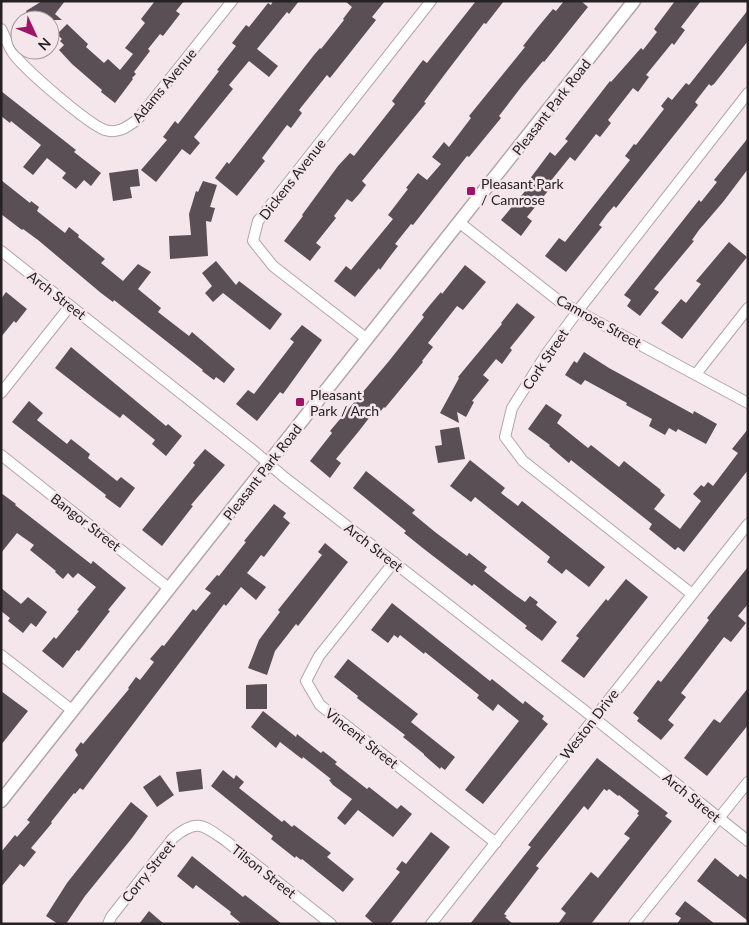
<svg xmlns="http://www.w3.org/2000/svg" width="749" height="925" font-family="Lato,sans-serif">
  <rect width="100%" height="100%" fill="#f4e6eb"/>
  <path fill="#5a4f54" d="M42,1H65L55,14L62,20H31L26,11Z
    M155,1H184L176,11L180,14L163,36L160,34L148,49L150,51L134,72L136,74L132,78L133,79L115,103L101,92L102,90L72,64L59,50L64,45L60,41L62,39L57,34L67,24L88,44L86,47L104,63L108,59L120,70L133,54L125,48L145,23L141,19Z
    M273,1H299L289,14L287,12L257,49L278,66L269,77L249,61L229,85L233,89L194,137L200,143L190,155L182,149L156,182L141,170L167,140L163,137L175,121L178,124L219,71L217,70L236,46L232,43L246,25L249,27L268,3L271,5Z
    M345,1H385L372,17L376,20L330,78L327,75L299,110L302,113L291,128L287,125L262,158L265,161L237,196L215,178L227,162L229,164L314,55L320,48L321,49L344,20L343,19L352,7Z
    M476,1H504L486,24L484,23L445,74L424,102L426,103L362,181L366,185L360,193L352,202L347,199L334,216L336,218L316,243L321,247L310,261L284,241L303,216L302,215L338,166L350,153L354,156L395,104L392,101L423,60L427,63Z
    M564,1H581L588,7L544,62L543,61L522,86L499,116L501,118L469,157L467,156L413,225L411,224L395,244L398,246L388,259L380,270L379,268L355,297L334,281L346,266L351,270L393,219L388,215L408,189L406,188L418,173L427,180L441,164L432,157L444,142L449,147L471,118L469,116L525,47L523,46L538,27L553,9L556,11Z
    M675,1H701L681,27L685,30L674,45L672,43L646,75L649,77L638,92L633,88L608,120L611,123L600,137L596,134L575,161L570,157L545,188L548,191L527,217L532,221L521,236L501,220L526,190L523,188L550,152L555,156L568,141L565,139L610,81L611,82L641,48L643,50L657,32L654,29Z
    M748,10V41L714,84L711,86L709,84L695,102L698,105L616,208L614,206L607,214L599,225L602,227L566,272L545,256L559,238L565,242L630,160L625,156L634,144L636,145L664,109L661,106L668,97L672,100L686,83L689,85Z
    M1,91L76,150L74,152L101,173L91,186L84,180L76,189L62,178L66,173L47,158L33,175L23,167L41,145L11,121L10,123L1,116Z
    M748,138V169L723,202L699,230L692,240L694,241L654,289L659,292L640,316L627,306L631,300L624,295L699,200L701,202L717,182L714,180Z
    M138,169L140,186L130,187L132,198L113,201L109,173Z
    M1,180L30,203L31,201L39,207L37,211L65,233L69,227L79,235L78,237L105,259L101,263L123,281L138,264L151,272L138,289L161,308L158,312L189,336L192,332L235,369L224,383L216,377L214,380L202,371L203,370L114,300L113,302L101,293L38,240L23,229L22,230L1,214Z
    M203,181L217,185L210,207L215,208L211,222L206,221L208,256L170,259L169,236L191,235L189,214L196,191L198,192Z
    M729,242L747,257L682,339L661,323L681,299L686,303L701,284L696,281Z
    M216,261L236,285L239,281L282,314L270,330L223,293L213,302L205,293L212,286L202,273Z
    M465,265L486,282L463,310L457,306L443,324L428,343L433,347L422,361L423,362L385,408L384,407L380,412L376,409L359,431L336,459L341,463L330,478L310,461L332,433L330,431L389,361L424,317L422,315L430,305L441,292L442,294Z
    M6,292L27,309L16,323L14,321L1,337V299Z
    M517,303L535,317L510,348L512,350L502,364L496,359L483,375L489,380L472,401L474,402L466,417L457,412L459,423L440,413L459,378L458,377L502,324L501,323Z
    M302,325L322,340L283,394L280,392L257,421L236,404L248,390L254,394L294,342L290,339Z
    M71,347L166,426L168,424L182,436L166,456L152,444L155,440L123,414L120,418L96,400L55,368Z
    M584,352L609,368L693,414L694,411L717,424L706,444L678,429L676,432L669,428L665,435L649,426L652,419L626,405L627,403L585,380L581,385L565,375L574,361L577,363Z
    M29,401L43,413L37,420L67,444L71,439L90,454L88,458L117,481L121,477L135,488L120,508L105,497L106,495L12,422Z
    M546,404L562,415L557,423L588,448L591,445L619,467L624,461L661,490L660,491L665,495L654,509L680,529L701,501L693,494L701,485L704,487L708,482L713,486L738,453L732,449L748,429V470L684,552L678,547L675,550L649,529L652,524L571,460L569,463L549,446L550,445L528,429Z
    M459,427L465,459L438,463L435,446L442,445L440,430Z
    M205,449L225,465L191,505L193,506L162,546L142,530L195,465L193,463Z
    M470,460L505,488L501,493L518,506L522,501L605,567L589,587L566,569L562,574L547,562L550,557L475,497L471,502L450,486Z
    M366,471L415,510L412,513L435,532L467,556L469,553L487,567L484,571L515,595L525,602L530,596L538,602L536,605L557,622L542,641L525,628L527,626L474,584L472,586L424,549L404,533L406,531L353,488Z
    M1,493L16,504L15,505L91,564L93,561L126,588L108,610L110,611L79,651L77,650L63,668L42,651L54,637L56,639L79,611L77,610L96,587L78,573L73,578L68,573L63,579L55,572L56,571L30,550L34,545L17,533L1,553Z
    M274,504L286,513L283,517L290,523L264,557L261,555L247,573L266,587L256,600L241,587L226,606L224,604L83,790L80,788L75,794L74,793L51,822L52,823L31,848L36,852L24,867L20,864L1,887V852L15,835L17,837L30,822L27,820L78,755L75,750L81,742L83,744L129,689L128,688L136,677L140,680L154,662L150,659L162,645L164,646L193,609L196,611L211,593L205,589L217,575L219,576L246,542L244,541Z
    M325,543L348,562L298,626L296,624L275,651L267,675L248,668L259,640L280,612L278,610L322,555L318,552Z
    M748,567V604L738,616L746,623L731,642L724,637L681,693L686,697L668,720L674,725L661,740L637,721L639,718L633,713L658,680L661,682L683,654L709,620L707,618Z
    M626,579L648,597L584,678L561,661L579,638L576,636L606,599L608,601Z
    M1,588L21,604L28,597L47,612L36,627L31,623L23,633L8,621L10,618L1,611Z
    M392,603L490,681L492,679L523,704L525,701L544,716L542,719L548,724L483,804L465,790L519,721L498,704L493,711L477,698L479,695L425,652L424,654L400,635L398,638L394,635L388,643L371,630Z
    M348,659L418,714L411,722L455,757L445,770L441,767L440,769L424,755V754L403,737L405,735L357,698L358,696L334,677Z
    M267,684V709H246V685Z
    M748,688V725L707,776L684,758L714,719L720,723Z
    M1,691L28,711L1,745Z
    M263,711L296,737L297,734L321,753L323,751L337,762L335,764L367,789L369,787L397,809L401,805L412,814L393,837L358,810L345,825L337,818L352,799L333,785L329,780L331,779L303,757L302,759L280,742L276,748L251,727Z
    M597,758L668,813L665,816L672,821L591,924H558L566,913L561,909L591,872L598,878L630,838L624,834L639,815L637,814L639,811L619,795L618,796L609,789L607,791L604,789L588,810L584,806L536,866L539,868L504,914L507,916L505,917L513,924H470L531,847L528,845Z
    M201,769L203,789L179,792L176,772Z
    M223,770L234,779L236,775L244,782L239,788L282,822L284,820L292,827L294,825L331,853L327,857L354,879L343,892L302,859L301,860L296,856L295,858L271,839L273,836L211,786Z
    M160,775L174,795L157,807L143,787Z
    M131,802L148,816L132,838L85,896L66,924H58L46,916L67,883Z
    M431,832L450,847L390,924H374L365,916L400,872L396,869L402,861L406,864Z
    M192,856L243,897L245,895L282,924H242L230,914L231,912L196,885L193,889L177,876Z
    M715,858L738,877L740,874L748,880V921L697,881Z
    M685,901L715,924H677L681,918L675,914Z
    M149,911L164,924H139Z"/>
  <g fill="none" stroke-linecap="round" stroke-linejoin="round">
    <g stroke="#b2a5aa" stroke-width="12">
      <path id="minor" d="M1,29C5,36 8,46 13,53C24,69 88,124 105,130C118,134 127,127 137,120L232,1
        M460,223L559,301L748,403
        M1,251L254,451L284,477L594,718L748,841
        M367,339L273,266L253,241L258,221L431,1
        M696,374L748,308
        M1,393L70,306
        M1,455L170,589
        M394,562L319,656L306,681L320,705L496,843
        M692,594L523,461L505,437L512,408L547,353L577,312L748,93
        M1,655L73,711
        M108,924L111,917L173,838C197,818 203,825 226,841L331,924
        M431,924L748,524
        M634,924L748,782"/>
    </g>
    <g stroke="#b2a5aa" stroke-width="15">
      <path id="tertiary" d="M1,801L634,1"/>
    </g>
    <use href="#minor" stroke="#fff" stroke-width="10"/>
    <use href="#tertiary" stroke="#fff" stroke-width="12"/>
  </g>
  <g fill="#9c1465" stroke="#f4e6eb" stroke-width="2">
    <rect x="466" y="186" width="10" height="10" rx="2.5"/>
    <rect x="295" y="397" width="10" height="10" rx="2.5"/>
  </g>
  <g text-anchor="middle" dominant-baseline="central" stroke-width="5" stroke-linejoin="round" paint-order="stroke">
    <g font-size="14" fill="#262123" stroke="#f4e6eb">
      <text transform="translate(164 85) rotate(-50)">Adams Avenue</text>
      <text transform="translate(551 107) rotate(-52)">Pleasant Park Road</text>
      <text transform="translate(292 179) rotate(-52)">Dickens Avenue</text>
      <text transform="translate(57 295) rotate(38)">Arch Street</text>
      <text transform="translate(599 321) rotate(29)">Camrose Street</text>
      <text transform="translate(545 359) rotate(-56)">Cork Street</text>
      <text transform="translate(262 472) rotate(-52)">Pleasant Park Road</text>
      <text transform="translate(86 522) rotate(38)">Bangor Street</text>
      <text transform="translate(374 547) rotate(38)">Arch Street</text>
      <text transform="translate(589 724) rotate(-52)">Weston Drive</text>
      <text transform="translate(362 738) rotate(38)">Vincent Street</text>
      <text transform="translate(692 797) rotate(39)">Arch Street</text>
      <text transform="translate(148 871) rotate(-51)">Corry Street</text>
      <text transform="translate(264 871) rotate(38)">Tilson Street</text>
    </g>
    <g font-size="14" fill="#262123" stroke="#f4e6eb" text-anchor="start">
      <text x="481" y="183">Pleasant Park<tspan x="481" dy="16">/ Camrose</tspan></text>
      <text x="310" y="394">Pleasant<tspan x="310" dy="16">Park / Arch</tspan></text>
    </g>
  </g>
  <rect width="749" height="925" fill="none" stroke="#262123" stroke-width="5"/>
  <g transform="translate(35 35) rotate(134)"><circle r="24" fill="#f4e6eb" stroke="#a2979b"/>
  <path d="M0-4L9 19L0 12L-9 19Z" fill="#9c1465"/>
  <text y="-8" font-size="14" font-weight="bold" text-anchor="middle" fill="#262123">N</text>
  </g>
</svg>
